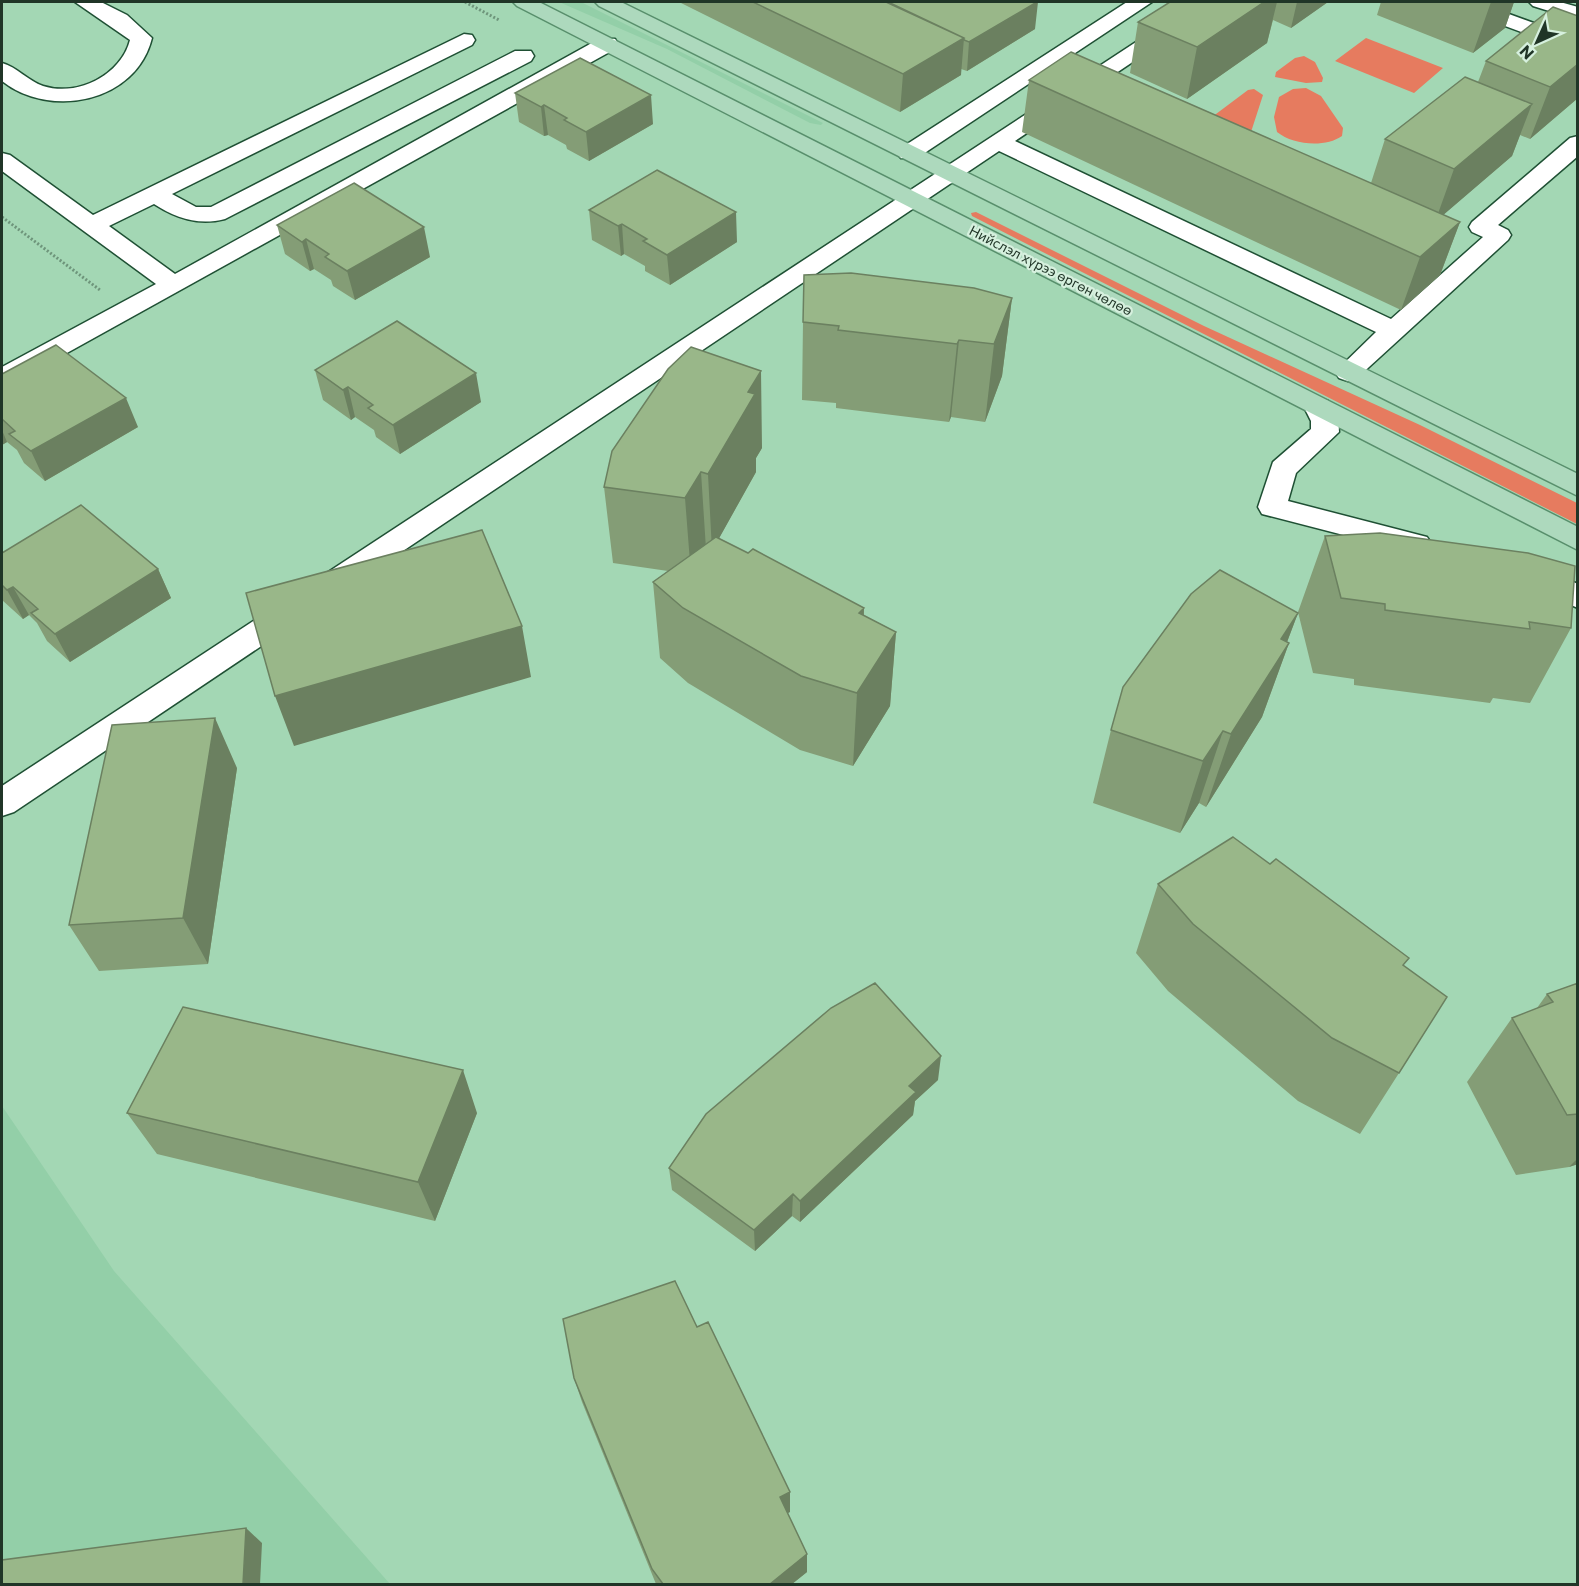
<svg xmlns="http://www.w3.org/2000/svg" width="1579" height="1586" font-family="Commissioner,sans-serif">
  <rect width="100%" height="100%" fill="#a3d7b4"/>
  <path fill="#93cfa8" d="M559,2H581L823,123L821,125L810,123L667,49Z
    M2,1106L114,1271L390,1584H2Z"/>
  <path fill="#e67b5f" d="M1366,38L1443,68L1414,93L1335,61Z
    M1304,56L1315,62L1323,78L1322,82L1306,83L1275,77L1276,72L1295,58Z
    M1306,88L1321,96L1343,128L1342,136C1325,148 1293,145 1277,132L1274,117L1279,97L1293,89Z
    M1254,89L1263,95L1251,132L1208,120L1248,90Z
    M976,212L1204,326L1420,425L1577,503V524L972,216L971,213Z"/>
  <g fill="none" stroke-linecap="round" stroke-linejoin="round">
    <g stroke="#1f5034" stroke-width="3">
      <path id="minor" d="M75,2H101L127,15L152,38C136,103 50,119 2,81V63C17,67 28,81 43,86C78,97 121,75 130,40Z
        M1127,2H1152L917,158H901L897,153L901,148Z
        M1197,2H1222L1015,141L1391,319L1483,237L1472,232L1469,227L1472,222L1570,138L1578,136V156L1498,225L1508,230L1511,235L1508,240L1357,378L1348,381L1339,378L1335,372L1376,332L999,151L14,812L2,816V786Z
        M1447,2H1476L1578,39V53L1451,6Z
        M1529,2H1560L1578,7V20L1533,6Z
        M464,34L472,35L475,40L472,45L172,194L196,207H211L515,51H531L534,56L531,61L225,219C198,226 176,218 154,204L109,226L175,274L599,39H615L618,44L615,49L11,384L2,387V367L156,284L2,171V153L10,155L93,215Z
        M1318,398L1328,401C1334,411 1339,420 1339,432L1296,473L1288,501L1427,537L1432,544L1427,551L1417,554L1262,514L1258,507L1273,462L1311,429V421L1304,407L1308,401Z
        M1533,565L1578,584V608L1522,584L1518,576L1522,568Z"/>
    </g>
    <g stroke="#588f6c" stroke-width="3">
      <path id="major" d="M513,2H539L1578,527V550L517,6Z
        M595,2H621L1578,474V496L599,6Z"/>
    </g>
    <path stroke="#6e957b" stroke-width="3" stroke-dasharray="2 2" stroke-linecap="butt" d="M465,2L499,20
      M2,217L100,290"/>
    <use href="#minor" fill="#fff" fill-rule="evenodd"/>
    <use href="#major" fill="#add9bd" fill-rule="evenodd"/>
  </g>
  <path fill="#849d76" d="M679,2H886L1035,29L967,71L961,69V75L900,112Z
    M1170,2H1328L1291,28L1273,20L1267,43L1187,99L1130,73L1138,22Z
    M1381,2H1514L1505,28L1473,53L1377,15Z
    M1578,16V98L1530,139L1520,135L1512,156L1443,215L1460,222L1440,275L1401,310L1022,132L1029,80L1371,183L1385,139L1478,82L1486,61Z
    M515,93L653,124L589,161L567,149L566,145L548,135L544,136L519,122Z
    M589,210L737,242L670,285L645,271V266L624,254L621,256L592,240Z
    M277,225L430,257L355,300L333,286L331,280L314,269L310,271L285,254Z
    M1012,298L1002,376L985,422L951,417L949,422L836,408V403L802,400L803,322Z
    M315,370L481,402L400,454L376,437L374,430L355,417L351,420L323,400Z
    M2,374L138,427L45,481L24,463L17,450L7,442L2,445Z
    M762,448L756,458V472L719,538L748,553L864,608V615L896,632L890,706L853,766L800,750L688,683L660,658L653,582L668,571L613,563L604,487Z
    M1325,536L1571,628L1530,703L1493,698L1490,703L1354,685V679L1313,673L1298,612Z
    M2,553L158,569L171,598L70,662L47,641L37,623L29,615L23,619L2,600Z
    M1298,613L1287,642L1289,643L1262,717L1206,807L1199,803L1180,833L1093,803L1111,730Z
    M237,768L208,964L99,971L69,925Z
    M1158,884L1404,966L1399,1073L1360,1134L1298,1101L1168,991L1136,953Z
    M1578,983V1164L1569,1167L1516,1175L1467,1082L1512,1018L1537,1008L1547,994Z
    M938,1080L915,1101L913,1115L800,1222L792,1216L755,1251L672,1190L669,1168Z
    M127,1113H477L435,1221L157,1154Z
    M697,1327L790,1512L787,1513L807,1554V1572L792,1584H656L582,1402L574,1378Z"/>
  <path fill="#6b8060" d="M1037,2H1038L1035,29L967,71L969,42Z
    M1264,2H1277L1267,43L1187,99L1197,47Z
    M1297,2H1328L1291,28Z
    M1491,2H1514L1505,28L1473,53Z
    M964,38L961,75L900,112L903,74Z
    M1578,64V98L1530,139L1550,87Z
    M651,95L653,124L589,161L586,132Z
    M1532,104L1512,156L1435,222L1454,169Z
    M544,105L548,135L544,136L541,107Z
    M736,212L737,242L670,285L667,255Z
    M1460,222L1440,275L1401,310L1420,257Z
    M622,224L624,254L621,256L618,226Z
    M424,227L430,257L355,300L347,271Z
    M306,239L314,269L310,271L302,242Z
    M1012,298L1002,376L985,422L994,344Z
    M959,340L951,417L949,422L957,344Z
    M761,371L762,448L756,458V472L712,551L708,474L748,392Z
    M476,373L481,402L400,454L393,425Z
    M348,387L355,417L351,420L343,390Z
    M126,398L138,427L45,481L31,451Z
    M2,430L7,442L2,445Z
    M701,472L706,549L691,575L685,498Z
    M158,569L171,598L70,662L55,634Z
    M13,587L29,615L23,619L7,590Z
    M864,608L860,683L859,613Z
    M1298,613L1284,650L1289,643L1262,717L1206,807L1231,734L1281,639Z
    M522,626L531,677L294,746L275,696Z
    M896,632L890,706L853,766L857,693Z
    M215,718L237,768L208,964L183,918Z
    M1223,731L1199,803L1180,833L1203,761Z
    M941,1056L938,1080L915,1101L913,1115L800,1222V1201L909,1086Z
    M463,1070L477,1113L435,1221L418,1182Z
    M1578,1158V1164L1569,1167Z
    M793,1194L792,1216L755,1251L754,1230Z
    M790,1492V1512L780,1517V1497Z
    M246,1528L262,1543L260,1584H243Z
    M807,1554V1572L792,1584H770Z"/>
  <path fill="#99b789" stroke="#6b8060" stroke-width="1.5" d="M753,2H886L964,38L903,74Z
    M888,2H1037L969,42L964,40V38Z
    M1170,2H1264L1197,47L1138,22Z
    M1553,7L1578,16V64L1550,87L1486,61Z
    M1071,52L1460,222L1420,257L1029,80Z
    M580,58L651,95L586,132L564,120L567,118L544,105L541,107L515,93Z
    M1465,77L1532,104L1454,169L1385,139Z
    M657,170L736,212L667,255L643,241L647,239L622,224L618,226L589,210Z
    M354,183L424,227L347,271L325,257L329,254L306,239L302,242L277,225Z
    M851,273L974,288L1012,298L994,344L959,340L957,344L838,330L839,326L803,322L804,275Z
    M397,321L476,373L393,425L368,408L373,405L348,387L343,390L315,370Z
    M56,345L126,398L31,451L9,434L15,431L2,419V374Z
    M691,347L761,371L748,392L755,394L708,474L701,472L685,498L604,487L612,451L668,369Z
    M81,505L158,569L55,634L31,613L38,609L13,587L7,590L2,585V553Z
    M482,530L522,626L275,696L246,593Z
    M1380,533L1528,553L1575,566L1571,628L1529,622L1530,629L1385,610V604L1341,598L1325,536Z
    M716,537L748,553L753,549L864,608L859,613L896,632L857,693L801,676L683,608L653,582Z
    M1220,570L1298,613L1281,639L1289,643L1231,734L1223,731L1203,761L1111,730L1123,687L1191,594Z
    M215,718L183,918L69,925L112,725Z
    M1233,837L1270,864L1276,859L1409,958L1403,965L1447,997L1399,1073L1332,1038L1193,924L1158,884Z
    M875,983L941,1056L909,1086L916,1092L800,1201L793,1194L754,1230L669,1168L706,1114L831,1008Z
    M1578,983V1114L1567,1115L1512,1018L1553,1002L1547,994Z
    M183,1007L463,1070L418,1182L127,1113Z
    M675,1281L697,1327L708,1322L790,1492L780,1497L807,1554L770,1584H663L652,1569L574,1378L563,1319Z
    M246,1528L243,1584H2V1560Z"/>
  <g text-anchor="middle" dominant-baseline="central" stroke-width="4.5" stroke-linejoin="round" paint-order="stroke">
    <g font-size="14" fill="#203527" stroke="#d6f0de">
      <text transform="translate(1051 270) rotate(27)">Нийслэл хүрээ өргөн чөлөө</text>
    </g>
  </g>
  <rect width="1579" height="1586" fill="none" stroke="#203527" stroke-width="6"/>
  <g transform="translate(1537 42) rotate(225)" stroke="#d6f0de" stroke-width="4.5" paint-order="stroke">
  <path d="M0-4.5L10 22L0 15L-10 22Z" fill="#203527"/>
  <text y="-9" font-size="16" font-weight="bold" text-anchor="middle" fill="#203527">N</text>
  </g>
</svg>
